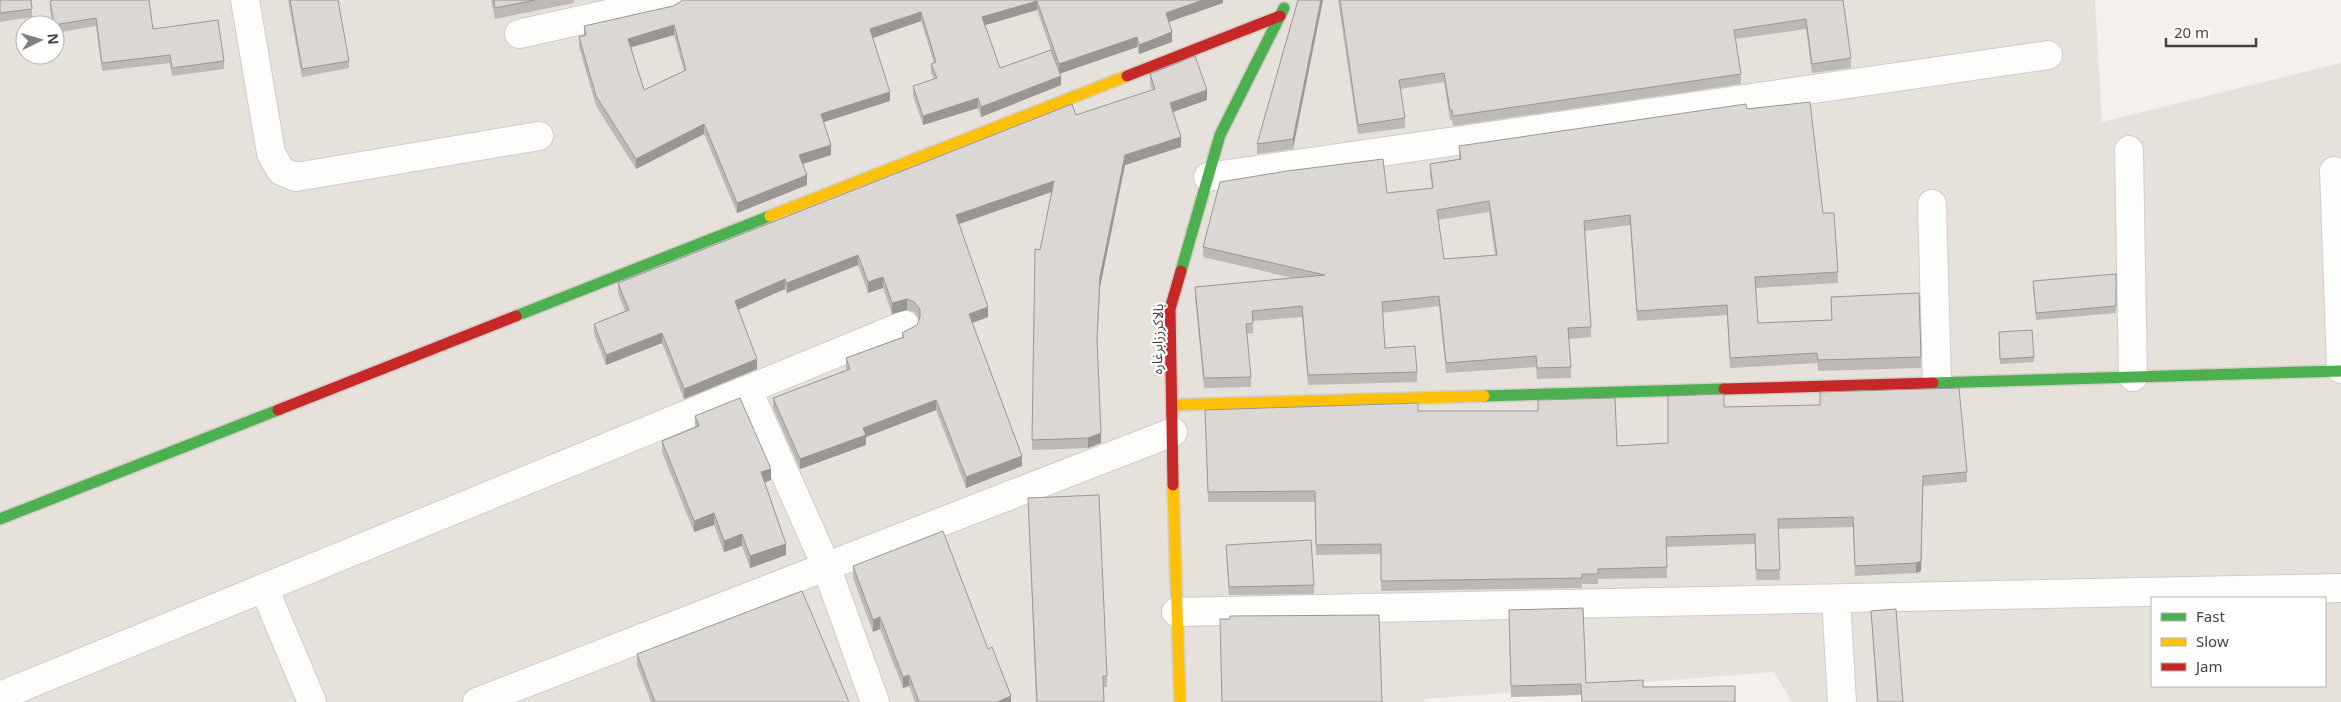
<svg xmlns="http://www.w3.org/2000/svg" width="2341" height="702" font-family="'Noto Sans','Noto Sans Arabic',sans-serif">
  <rect width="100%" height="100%" fill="#f3f0ed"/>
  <path fill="#e7e1dc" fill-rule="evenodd" d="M0,0H2095L2102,122L2341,63V702H1792L1774,672L1425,699L1424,702H0ZM25,25H55V55H25ZM2152,598H2325V686H2152Z"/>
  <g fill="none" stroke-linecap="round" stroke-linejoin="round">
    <g stroke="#cfccc9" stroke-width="30">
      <path id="street" d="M245,0L271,153L281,171L296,177L539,136
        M519,34L670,0
        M2129,150L2133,377
        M2334,171L2341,369
        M1208,177L2048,55
        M1932,204L1937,382
        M748,390L826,566L875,702
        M264,588L312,702
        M1836,599L1842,702
        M1176,612L2341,588
        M0,696L905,325
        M477,702L1173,432"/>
    </g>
    <g stroke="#d3cdc6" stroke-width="14">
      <path id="fast" d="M1181,271L1220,135L1284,8
        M516,316L770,216
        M1933,383L2341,371
        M1484,396L1724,389
        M0,519L278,410"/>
    </g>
    <g stroke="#d3cdc6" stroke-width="14">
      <path id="slow" d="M770,216L1127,76
        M1172,405L1484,396
        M1173,485L1180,702"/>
    </g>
    <g stroke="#d3cdc6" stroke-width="14">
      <path id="jam" d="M1127,76L1280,16
        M1724,389L1933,383
        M278,410L516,316
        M1173,485L1170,309L1181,271"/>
    </g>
    <use href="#street" stroke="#fdfdfc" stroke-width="28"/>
    <use href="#fast" stroke="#4caf50" stroke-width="11"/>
    <use href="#slow" stroke="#ffc107" stroke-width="11"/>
    <use href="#jam" stroke="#c62828" stroke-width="11"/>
  </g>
  <path fill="#bcb9b6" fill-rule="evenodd" d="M0,0L32,9V17L0,22Z
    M288,0H338L349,61V68L302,77Z
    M491,0H574V3L495,19Z
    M1223,0V3L1168,22L1172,42L1139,54L1137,47L1060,73L1061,85L981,117L978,108L923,125L913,96V86L934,79L931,73V64L934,63L921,21L872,38L890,101L823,122L831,155L803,164L807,185L737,213L704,134L636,169L596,106L579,47V37L584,36V26L673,6L680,2ZM1037,10L1051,50L1000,68L985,25ZM674,35L684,71L644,90L631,47Z
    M1298,0L1293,149L1257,154V144Z
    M1338,0H1843L1851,58V68L1812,73L1806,29L1735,39L1741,74V84L1453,126L1452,120H1450L1444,82L1400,89L1405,118V128L1358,134Z
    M50,1L153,29L224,61V69L172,76L170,63L102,71L96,26L55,33V25H53L50,9Z
    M1150,74L1207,100L1173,112L1181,147L1125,165L1100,287L1097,345L1101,443L1088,448L1032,450L1035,249L1040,250L1052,192L959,224L988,317L972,323L1022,466L966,488L936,410L866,437V445L800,469L773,408V398L847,370L846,368V358L902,337V333L917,325L919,319L914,312L907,310L892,314L883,288L868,293L858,265L787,293L785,289L738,310L757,369L684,399L662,343L606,365L594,334V324L625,311L618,293V283L1076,115L1152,90L1150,84Z
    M1747,109L1823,213L1838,272V283L1756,288L1758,323L1832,320L1831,297L1921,357V368L1818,371L1817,363L1730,368L1727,315L1637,321L1630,225L1585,231L1591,327V337L1569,339L1571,367V378L1537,379L1536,367L1446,373L1439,306L1382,313L1385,348L1417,372V382L1308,385L1302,317L1253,321V333L1247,334L1251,377V387L1204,388L1195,298V287L1293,278L1203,257V247L1387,193L1432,188L1430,175V164L1459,159V146ZM1489,212L1495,255L1444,259L1438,220Z
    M2116,274V313L2036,320L2033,281Z
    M1999,332L2034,357V362L2000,364Z
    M1820,392L1967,472V482L1923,486L1921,571L1916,573L1855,576L1853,527L1778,529L1780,580H1756L1755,544L1666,547L1667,578L1598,579V584H1582V588L1381,591V554L1316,555L1315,502H1208L1205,410L1418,411L1617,446L1668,443L1724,407L1820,405Z
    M695,416L771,480L765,482L786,555L750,568L742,546L724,552L714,525L694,532L662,452V441L695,428Z
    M1028,498L1107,676V687H1103L1104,702H1036Z
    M1226,545L1314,585V594L1229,595Z
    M853,566L988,649L1011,702H915L909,686L903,688L880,629L873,632L853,578Z
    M1583,608L1581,695L1511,697L1509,621Z
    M1871,611L1903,702H1877Z
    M637,654L849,702H651L637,665Z"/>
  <path fill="#999694" d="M1203,0H1223V3L1166,23V13Z
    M1321,0H1323L1293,149V139Z
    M1037,1V10L982,26V17Z
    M921,12V21L870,39V29Z
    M674,25V35L628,48V39Z
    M1172,32V42L1139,54V45Z
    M1137,37V47L1059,74V64Z
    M1061,76V85L981,117V107Z
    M1207,90V100L1170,113V103Z
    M890,92V101L821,123V114Z
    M978,98V108L923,125V116Z
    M704,124V134L636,169V159Z
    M1181,137V147L1125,165L1100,287L1097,349L1100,277L1125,155Z
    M831,145V155L799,165V155Z
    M807,175V185L737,213V203Z
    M1054,181V191L956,225V215Z
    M858,255V265L787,293V283Z
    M883,277V288L868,293V282Z
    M785,279V289L735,311V301Z
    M907,299V310L892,314V303Z
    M988,307V317L969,324V314Z
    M662,333V343L606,365V355Z
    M757,359V369L684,399V389Z
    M936,400V410L866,437V445L800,469V459L863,428Z
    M1101,433V443L1088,448V438Z
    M1022,456V466L966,488V477Z
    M771,469V480L761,484V472Z
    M1923,476L1921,571L1916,573V563Z
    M714,513V525L694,532V521Z
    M742,534V546L724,552V541Z
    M786,544V555L750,568V556Z
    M880,617V629L873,632V620Z
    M909,675V686L903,688V677Z
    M1011,696V702H997Z"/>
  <path fill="#dbd7d4" stroke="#999694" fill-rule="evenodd" d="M0,0H31L32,9L0,13Z
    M55,0H149L153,29L218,20L224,61L172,68L170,55L102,63L96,18L54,25L50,1Z
    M290,0H338L349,61L302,69Z
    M494,0H535L495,8Z
    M682,0H1203L1166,13L1172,32L1139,45L1137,37L1059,64L1037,1L982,17L1000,68L1051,50L1061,76L981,107L978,98L923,116L913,86L937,78L931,64L936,62L921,12L870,29L890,92L821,114L831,145L799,155L807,175L737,203L704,124L636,159L596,96L579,37L586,35L584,26L673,6L680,2ZM674,25L686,70L644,90L628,39Z
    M1298,0H1321L1293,139L1257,144Z
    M1340,0H1843L1851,58L1812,64L1806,19L1734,30L1741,74L1453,116L1452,110H1450L1444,73L1399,80L1405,118L1358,125Z
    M1195,56L1207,90L1170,103L1181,137L1125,155L1100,277L1097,339L1101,433L1088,438L1032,440L1035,249L1040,250L1054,181L956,215L988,307L969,314L1022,456L966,477L936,400L863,428L866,435L800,459L773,398L850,369L846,358L904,337L902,333L917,325L920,317V309L914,302L907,299L892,303L883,277L868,282L858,255L787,283L785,279L735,301L757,359L684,389L662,333L606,355L594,324L629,310L618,283L1072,104L1076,115L1155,89L1150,74Z
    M1810,102L1823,213H1834L1838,272L1755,277L1758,323L1832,320L1831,297L1919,293L1921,357L1818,360L1817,353L1730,358L1727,305L1637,311L1630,215L1584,221L1591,327L1568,328L1571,367L1537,368L1536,356L1446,363L1439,296L1382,302L1385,348L1415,346L1417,372L1308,375L1302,306L1252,311L1253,323L1246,324L1251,377L1204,378L1195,287L1325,275L1203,247L1220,182L1287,171L1383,159L1387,193L1433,188L1430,164L1461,159L1459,146L1746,104L1747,109ZM1489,201L1497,255L1444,259L1437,210Z
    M2116,274V306L2036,313L2033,281Z
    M2032,330L2034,357L2000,359L1999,332Z
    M1959,388L1967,472L1923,476L1921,561L1916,563L1855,566L1853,517L1778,519L1780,570H1756L1755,534L1666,537L1667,567L1598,569V574H1582V578L1381,581V544L1316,545L1315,491L1208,492L1205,410L1418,403V411H1538V400L1615,398L1617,446L1668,443V396L1724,394V407L1820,405V392Z
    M740,398L771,469L761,472L786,544L750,556L742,534L724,541L714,513L694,521L662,441L699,426L695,416Z
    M1099,495L1107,676H1103L1104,702H1037L1028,498Z
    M943,531L988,649L992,647L1011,696L997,702H919L909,675L903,677L880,617L873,620L853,566Z
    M1311,540L1314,585L1229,587L1226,545Z
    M802,591L849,702H655L637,654Z
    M1583,608L1586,683L1643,680V687L1735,686V702H1582L1581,684L1511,686L1509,610Z
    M1896,609L1903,702H1878L1871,611Z
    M1379,615L1382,702H1222L1220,619H1230V616Z"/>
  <g text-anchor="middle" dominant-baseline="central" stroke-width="4.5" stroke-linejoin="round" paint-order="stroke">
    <g font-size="14" fill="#494139" stroke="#fff">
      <text transform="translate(1157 339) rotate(-89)">بالاکرززابرغاره</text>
    </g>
  </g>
  <rect x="2151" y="597" width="175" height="90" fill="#ffffff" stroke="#b6b3b0"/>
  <rect x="2161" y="613" width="25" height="8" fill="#4caf50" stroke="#b6b3b0"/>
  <text x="2196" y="622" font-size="15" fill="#494139">Fast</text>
  <rect x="2161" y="638" width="25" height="8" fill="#ffc107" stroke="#b6b3b0"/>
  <text x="2196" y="647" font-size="15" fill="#494139">Slow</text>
  <rect x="2161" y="663" width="25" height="8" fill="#c62828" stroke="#b6b3b0"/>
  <text x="2196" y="672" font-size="15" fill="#494139">Jam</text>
  <g transform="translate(40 40) rotate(85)"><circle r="24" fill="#ffffff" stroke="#b6b3b0"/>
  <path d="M0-4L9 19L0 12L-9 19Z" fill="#847e78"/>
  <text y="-8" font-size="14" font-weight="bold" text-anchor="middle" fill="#494139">N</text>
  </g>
  <path d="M2166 38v8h90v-8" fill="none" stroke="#494139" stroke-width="2.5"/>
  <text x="2174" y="38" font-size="15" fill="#494139" stroke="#ffffff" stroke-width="4" paint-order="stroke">20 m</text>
</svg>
